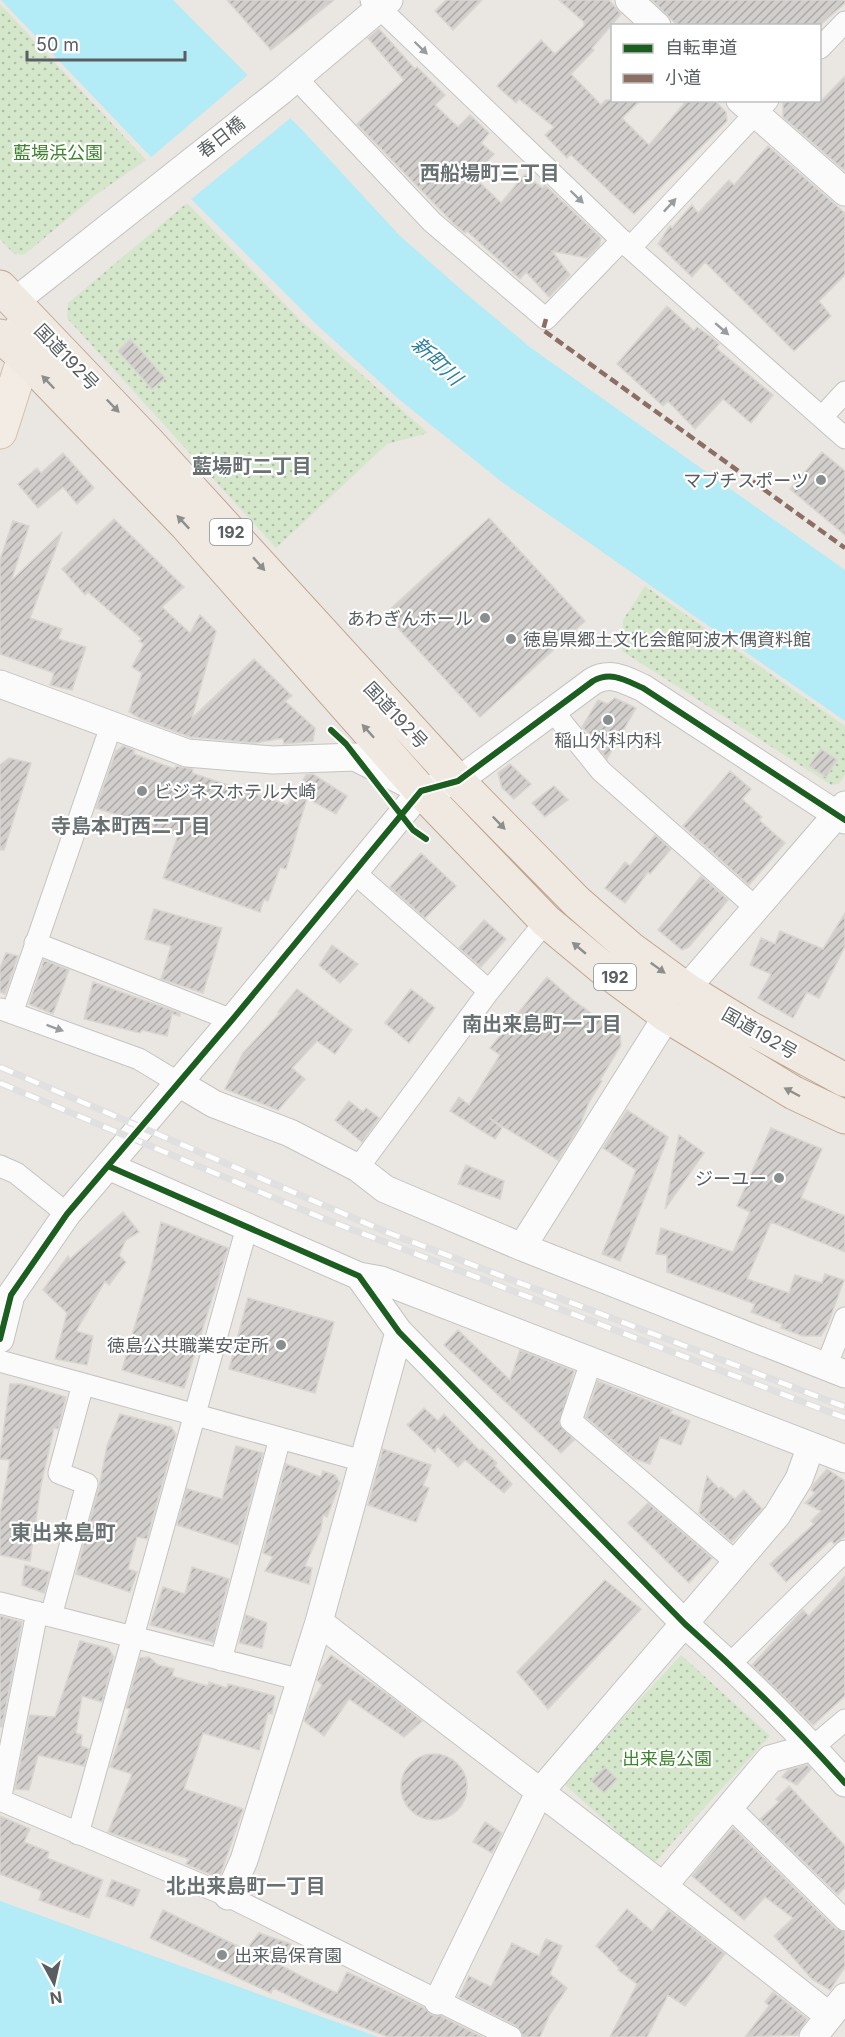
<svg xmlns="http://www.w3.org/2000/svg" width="845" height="2037" font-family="Inter,'Noto Sans JP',sans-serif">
  <defs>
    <pattern id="park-dots" width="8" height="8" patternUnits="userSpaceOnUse" patternTransform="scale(1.5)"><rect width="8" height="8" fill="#d5e7cb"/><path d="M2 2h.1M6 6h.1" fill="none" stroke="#b0bea8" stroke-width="1.8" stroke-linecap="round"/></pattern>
    <pattern id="building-hatch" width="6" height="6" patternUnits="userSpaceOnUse" patternTransform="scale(1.5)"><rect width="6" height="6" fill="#d1cecc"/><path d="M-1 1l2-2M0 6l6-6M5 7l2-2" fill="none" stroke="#acaaa9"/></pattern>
  </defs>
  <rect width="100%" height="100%" fill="#eae6e2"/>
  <path fill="url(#park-dots)" d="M0,4L146,160L97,194L24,255L14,254L0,239Z
    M187,203L301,321L428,433L387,444L276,548L67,318L68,303Z
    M645,586L845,726V775L839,784L831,785L622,651L623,620Z
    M681,1655L770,1736L653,1864L563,1783Z"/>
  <path fill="#b3ebf6" d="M1,0H173L305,133L400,236L464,292L531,348L845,570V721L502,482L401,401L317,325L192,200Z
    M0,1901L378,2037H0Z"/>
  <path fill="#eae6e2" d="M250,73L293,116L189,201L149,159Z"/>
  <path fill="url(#building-hatch)" stroke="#d9d5d1" stroke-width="1.5" d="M227,0H334L271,50Z
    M446,0H482L453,30L435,11Z
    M559,0H609L621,14L592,48L594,50L571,74L601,105L606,100H641L622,118L649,145L687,100H714L726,112L727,121L634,214L570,154L567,158L545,135L554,127L519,99L516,103L497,86L541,40L555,54L584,26V22Z
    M652,0H845V3L819,26H678Z
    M379,29L415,69L417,67L445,95L435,105L458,127L470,115L489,133L481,143L494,154L473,176L501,203L525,174L542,188L545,185L601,238L599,246L587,258L552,251L570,275L549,297L526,272L520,279L467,231L465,233L454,224L357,124L404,80L368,38Z
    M845,76V170H844L783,117V100H822Z
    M768,146L845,213V275L819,301L831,316L794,351L705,262L692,277L658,244L670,226L672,228L692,205L698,213L729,180L734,185Z
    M667,306L694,331L697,327L711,337L719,344L716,348L773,395L751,423L723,399L695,429L668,401L663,406L617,364Z
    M130,339L165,378L152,389L118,351Z
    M822,452L845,471V535L790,489Z
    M63,453L94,488L77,504L63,487L38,508L18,484L37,468L41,473Z
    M489,518L585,621L480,717L385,614Z
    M114,519L184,587L162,607L190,633L200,615L216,631L192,718L254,659L292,696L285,701L315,728L313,741L284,744L283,738L255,743L190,737L141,719L129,712L142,673L132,667L144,644L139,641L142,639L88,592L85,595L62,569Z
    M13,521L29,526L11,581L62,532L30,618L62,629L58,639L86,647L72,690L50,685L54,673L0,654V560Z
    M615,698L636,708L607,759L596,745L598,742L582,727L598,700L608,704Z
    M123,746L134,750V754L175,769L176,766L193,769L192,773L288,805L306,775L313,774L347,796L336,814L307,798L286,869L280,867L268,901L264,899L260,912L163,878L178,835L96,808L116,751Z
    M821,749L837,760L826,777L809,766Z
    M9,758L31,763L4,850H0V765Z
    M510,764L531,784L514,799L502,788L498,773Z
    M730,771L751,789L742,799L762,817L759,820L785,843L749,885L683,826Z
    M554,786L568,800L545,817L532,803Z
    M655,835L671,849L650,874L648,872L625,903L605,888L625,862L630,866Z
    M421,853L456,886L425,918L390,887Z
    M701,876L728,900L689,947L682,950L658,930Z
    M154,909L222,928L203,993L161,979L171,946L145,939Z
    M845,913V946L819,998L807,992L793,1018L758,998L771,974L750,965L761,938L775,944L780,931L823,949Z
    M484,920L506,939L481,967L459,948Z
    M332,945L358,964L340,983L319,965Z
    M6,953L18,956L5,994L0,992V968Z
    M44,960L69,970L53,1014L29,1004Z
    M547,977L573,1000L620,1034L621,1045L600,1080L602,1081L589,1102L579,1127L558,1160L489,1118L502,1128L495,1139L450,1111L459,1097L469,1105L500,1055L490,1048Z
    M93,982L180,1013V1016L172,1014L167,1036L142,1030L140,1033L84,1019Z
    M297,989L352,1030L335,1054L317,1041L292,1068L305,1079L278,1110L225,1089L243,1053L280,1013L278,1012Z
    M411,989L435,1008L409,1043L385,1023Z
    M349,1101L363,1112L366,1108L379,1118L362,1142L335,1120Z
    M627,1110L668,1137L620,1261L602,1254L636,1170L603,1148Z
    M771,1128L822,1149L801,1198L845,1216V1252L771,1222L747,1279L789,1293L795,1275L822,1283L825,1274L844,1280L828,1324L821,1336H803L781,1328L782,1324L751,1312L755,1304L667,1272V1255L656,1254L661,1228L733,1252L750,1212L737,1206Z
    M679,1135L704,1153L665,1209Z
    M466,1165L504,1181L500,1199L458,1184Z
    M123,1212L139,1232L126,1240L119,1255L126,1262L109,1285L105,1281L76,1331L93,1336L87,1365L55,1359L67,1313L43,1290L68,1256L70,1259Z
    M161,1222L228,1248L184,1388L122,1370L151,1270Z
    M248,1298L334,1322L315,1393L229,1369Z
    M458,1330L510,1380L520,1350L574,1371L559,1424L574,1440L561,1453L444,1345Z
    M598,1381L672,1410L670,1413L690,1421L681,1445L660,1437L650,1464L635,1459L586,1417Z
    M10,1384H22L66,1397L58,1429L54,1428L41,1485L30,1561L0,1555V1515L10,1460L0,1459V1455Z
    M424,1408L438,1421L444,1414L480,1451L482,1449L497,1463L495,1466L512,1484L504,1493L465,1460L458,1467L437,1446L435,1452L407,1425Z
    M120,1414L171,1427L176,1434L147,1539L137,1537L128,1569L137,1572L130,1592L76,1574L99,1487L107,1446Z
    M236,1446L263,1453L238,1545L177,1525L187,1489L222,1499Z
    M383,1449L431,1465L423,1486L429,1488L416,1522L368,1505Z
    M286,1464L321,1477L323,1471L335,1475L340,1483L327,1517L323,1515L321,1529L305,1566L312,1568L309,1584L265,1571L273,1557L263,1553Z
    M827,1469L845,1481V1536L834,1544L831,1540L786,1582L770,1564L814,1524L811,1521L821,1511L805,1503L815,1493L811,1490L814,1484Z
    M707,1476L719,1489L721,1487L735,1499L744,1490L762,1509L732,1542L699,1513Z
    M648,1503L712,1558L689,1583L628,1523Z
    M25,1565L50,1572L44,1593L22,1585Z
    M192,1567L229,1579L213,1642L150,1625L163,1587L185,1594Z
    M845,1576V1696L813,1725L752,1665L803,1610L809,1616Z
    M605,1580L641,1609L548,1709L517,1672Z
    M246,1615L267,1623L262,1648L239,1643Z
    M0,1616L22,1622L2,1727H0Z
    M80,1641L108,1648L114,1657L102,1702L82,1696L76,1733L82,1735L81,1746L89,1749L84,1766L38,1755L29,1790L15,1789L30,1715L55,1717Z
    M331,1655L387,1694L422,1721L404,1737L349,1699L324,1736L304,1721L309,1706L322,1685L317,1680L321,1669Z
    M149,1657L158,1665L174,1669L172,1676L208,1686L209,1682L227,1688L228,1684L275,1696L272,1714L268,1713L259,1750L203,1733L184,1789L243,1809L220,1876H214L186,1864L189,1859L108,1832L132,1774L110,1767L130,1709L126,1708L140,1658Z
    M401 1787a33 33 0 1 1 66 0a33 33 0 1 1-66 0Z
    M807,1765L811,1769L797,1785L782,1777L788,1770Z
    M605,1767L617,1779L604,1793L591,1781Z
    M789,1786L845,1846V1887L838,1895L760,1819L779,1802L776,1799Z
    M0,1816L30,1829L24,1842L49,1852L47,1858L103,1880L89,1918L39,1900L42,1891L0,1874Z
    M485,1822L502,1833L492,1853L473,1842Z
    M733,1828L836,1929L845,1932V1967L830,1990L812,1979L774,1936L793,1918L765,1897L744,1920L692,1876Z
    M112,1880L140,1890L133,1906L106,1896Z
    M627,1909L652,1931L668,1910L725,1954L685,2006L668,1995L647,2037H610L637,1984L618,1970L619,1968L596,1946Z
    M163,1910L246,1950L259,1933L291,1944L282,1966L305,1978L337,1993L347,1972L424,2008L432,2015L441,2016L482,2037H388L321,2011L273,1988L271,1993L150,1938Z
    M546,1939L562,1946L550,1974L567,1988L549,2016L540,2037H524L517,2026L459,1997L469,1976L491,1987L512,1943L539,1956Z
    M773,1992L807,2019L797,2035L745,2037L769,2006L765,2002Z"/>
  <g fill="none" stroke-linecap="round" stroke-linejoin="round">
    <g stroke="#c5c4c3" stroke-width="23">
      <path id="minor" d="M371,0L630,248L845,438
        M820,48L845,22
        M295,77L432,222L546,319L622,240
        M630,248L768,100
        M822,417L845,392
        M552,710L601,771L755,907
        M355,873L489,991
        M35,943L232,1020
        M1,1009L139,1059L177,1082
        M12,1013L111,726
        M0,1166L16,1173L67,1214
        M358,1168L489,991L546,921
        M0,1361L363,1461
        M591,1362L571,1421L737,1563
        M826,1367L845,1318
        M0,1603L301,1680
        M51,1616L87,1484L59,1473L83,1384
        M221,1660L280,1438
        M730,1664L845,1551
        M813,1747L845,1720
        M0,1800L228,1896L511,2037
        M0,1801L37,1612
        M730,1807L845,1920
        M78,1834L247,1227"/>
    </g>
    <g stroke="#c5c4c3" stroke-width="29">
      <path id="tertiary" d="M629,0L657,26
        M740,100L845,192
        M14,302L281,91L389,0
        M0,684L187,753L273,760L355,757L414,787
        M686,989L845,805
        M177,1082L214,1104L290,1133L358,1168L385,1189L522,1247L845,1374
        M108,1166L359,1276L399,1332L685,1624C741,1674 795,1727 845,1783
        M522,1247L667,1016
        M359,1276L381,1280L845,1459
        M0,1339L11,1295L67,1214L232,1020L421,791L458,781L593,681C611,671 625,680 643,688L845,820
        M319,1622C489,1754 661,1882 829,2016
        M664,1885L770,1759L813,1747
        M228,1896L244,1860L319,1622L399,1332
        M438,2001L539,1793L777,1515L799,1479L811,1446
        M813,2037L845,1997"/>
    </g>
    <g stroke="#d4c0ad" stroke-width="35">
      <path id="primary" d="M0,432L24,357L19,331"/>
    </g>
    <g stroke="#c1a590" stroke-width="35">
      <path id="trunk" d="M0,287L148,442L458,781L577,902L630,948L686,989L748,1027L845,1080
        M0,336L24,357L186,525L421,791L546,921L605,970L667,1016L794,1093L845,1117"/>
    </g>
    <use href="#minor" stroke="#fcfbfb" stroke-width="21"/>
    <use href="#tertiary" stroke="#fcfbfb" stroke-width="27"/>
    <use href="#primary" stroke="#f2ece5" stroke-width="33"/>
    <use href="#trunk" stroke="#f0e9e2" stroke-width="33"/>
    <g stroke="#e1e0e0" stroke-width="7">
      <path id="rail" d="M0,1067L389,1233L845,1407
        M0,1083L322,1218L845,1418"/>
    </g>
    <use href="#rail" stroke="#fff" stroke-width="4.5" stroke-dasharray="14" stroke-linecap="butt"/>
    <path stroke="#8d6e63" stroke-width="4.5" stroke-dasharray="9 4.5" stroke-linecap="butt" d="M546,319L543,330L845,548"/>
    <g stroke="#fff" stroke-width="10">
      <path id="cycleway" d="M331,730L346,744L413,830L426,839
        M108,1166L359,1276L399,1332L685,1624C741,1674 795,1727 845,1783
        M0,1339L11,1295L67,1214L232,1020L421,791L458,781L593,681C611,671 625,680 643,688L845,820"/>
    </g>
    <use href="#cycleway" stroke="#1b5e20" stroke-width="6"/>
  </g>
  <defs><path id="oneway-solid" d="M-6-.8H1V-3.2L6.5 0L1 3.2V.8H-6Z" transform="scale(1.5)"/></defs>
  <g fill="#9a9d9f">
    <use href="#oneway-solid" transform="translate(421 48) rotate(44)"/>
    <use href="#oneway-solid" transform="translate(577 197) rotate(44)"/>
    <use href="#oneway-solid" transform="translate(670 205) rotate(-47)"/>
    <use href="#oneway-solid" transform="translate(722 329) rotate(41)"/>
    <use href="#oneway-solid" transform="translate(55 1028) rotate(20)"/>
  </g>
  <g fill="#8d8f8e">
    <use href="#oneway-solid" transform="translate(48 382) rotate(-134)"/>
    <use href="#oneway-solid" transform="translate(113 406) rotate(46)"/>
    <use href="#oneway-solid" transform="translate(183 522) rotate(-133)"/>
    <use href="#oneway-solid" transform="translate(259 564) rotate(49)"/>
    <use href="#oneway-solid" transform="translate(368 731) rotate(-132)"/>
    <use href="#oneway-solid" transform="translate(499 823) rotate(46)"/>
    <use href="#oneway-solid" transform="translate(579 948) rotate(-140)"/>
    <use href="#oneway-solid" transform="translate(658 968) rotate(36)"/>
    <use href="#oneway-solid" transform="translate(792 1092) rotate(-152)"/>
  </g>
  <g fill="#8b8e8e" stroke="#fff" stroke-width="2">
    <circle cx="821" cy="480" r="6"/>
    <circle cx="485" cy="618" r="6"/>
    <circle cx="511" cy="639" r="6"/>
    <circle cx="608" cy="720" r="6"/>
    <circle cx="142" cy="791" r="6"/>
    <circle cx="779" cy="1178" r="6"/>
    <circle cx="281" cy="1345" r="6"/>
    <circle cx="222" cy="1955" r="6"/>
  </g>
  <g text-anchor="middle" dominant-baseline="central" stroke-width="4.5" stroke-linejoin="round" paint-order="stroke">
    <g fill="#fff" stroke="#8a8e90" stroke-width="1.5">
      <rect x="210" y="519" width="42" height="26" rx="4.5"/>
      <rect x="594" y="964" width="42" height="26" rx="4.5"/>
    </g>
    <g font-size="16" font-weight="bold" fill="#585e61">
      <text x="231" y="532">192</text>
      <text x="615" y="977">192</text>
    </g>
    <g font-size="18" fill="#585e61" stroke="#fff">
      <text transform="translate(221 137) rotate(-38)">春日橋</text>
      <text transform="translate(67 357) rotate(46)">国道192号</text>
      <text transform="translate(396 715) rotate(47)">国道192号</text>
      <text transform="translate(760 1033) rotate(30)">国道192号</text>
    </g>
    <g font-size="18" fill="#3e842d" stroke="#fff">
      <text x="58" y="152">藍場浜公園</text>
      <text x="667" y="1758">出来島公園</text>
    </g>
    <g font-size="18" fill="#585e61" stroke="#fff" text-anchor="end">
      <text x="809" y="480">マブチスポーツ</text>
      <text x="473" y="618">あわぎんホール</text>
      <text x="523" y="639" text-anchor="start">徳島県郷土文化会館阿波木偶資料館</text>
      <text x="608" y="740" text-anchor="middle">稲山外科内科</text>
      <text x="154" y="791" text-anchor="start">ビジネスホテル大崎</text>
      <text x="767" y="1178">ジーユー</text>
      <text x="269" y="1345">徳島公共職業安定所</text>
      <text x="234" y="1955" text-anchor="start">出来島保育園</text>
    </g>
    <g font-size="20" font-weight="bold" fill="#697173" stroke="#fff">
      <text x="490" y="173">西船場町三丁目</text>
      <text x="252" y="466">藍場町二丁目</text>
      <text x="131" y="826">寺島本町西二丁目</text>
      <text x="542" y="1024">南出来島町一丁目</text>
      <text x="246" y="1886">北出来島町一丁目</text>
    </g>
    <g font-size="20" font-style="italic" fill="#2c7f9d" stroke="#fff">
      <text transform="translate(437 361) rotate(43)">新町川</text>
    </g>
    <g font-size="21" font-weight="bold" fill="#697173" stroke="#fff">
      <text x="63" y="1532">東出来島町</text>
    </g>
  </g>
  <rect x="611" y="24" width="210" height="78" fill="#ffffff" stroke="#bcbfc0" stroke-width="1.5"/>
  <rect x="623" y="44" width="30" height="9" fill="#1b5e20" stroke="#bcbfc0" stroke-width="1.5"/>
  <text x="665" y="54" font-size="18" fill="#585e61">自転車道</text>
  <rect x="623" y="74" width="30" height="9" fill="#8d6e63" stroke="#bcbfc0" stroke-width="1.5"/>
  <text x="665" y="84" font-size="18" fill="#585e61">小道</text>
  <g transform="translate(54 1983) rotate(172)" stroke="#ffffff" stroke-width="4.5" paint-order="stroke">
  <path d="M0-4.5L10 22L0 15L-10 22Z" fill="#585e61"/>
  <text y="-9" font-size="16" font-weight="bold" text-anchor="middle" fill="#585e61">N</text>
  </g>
  <path d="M27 51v9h158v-9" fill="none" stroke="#585e61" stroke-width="3"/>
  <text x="36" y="51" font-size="18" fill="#585e61" stroke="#ffffff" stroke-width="4.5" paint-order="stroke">50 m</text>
</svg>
